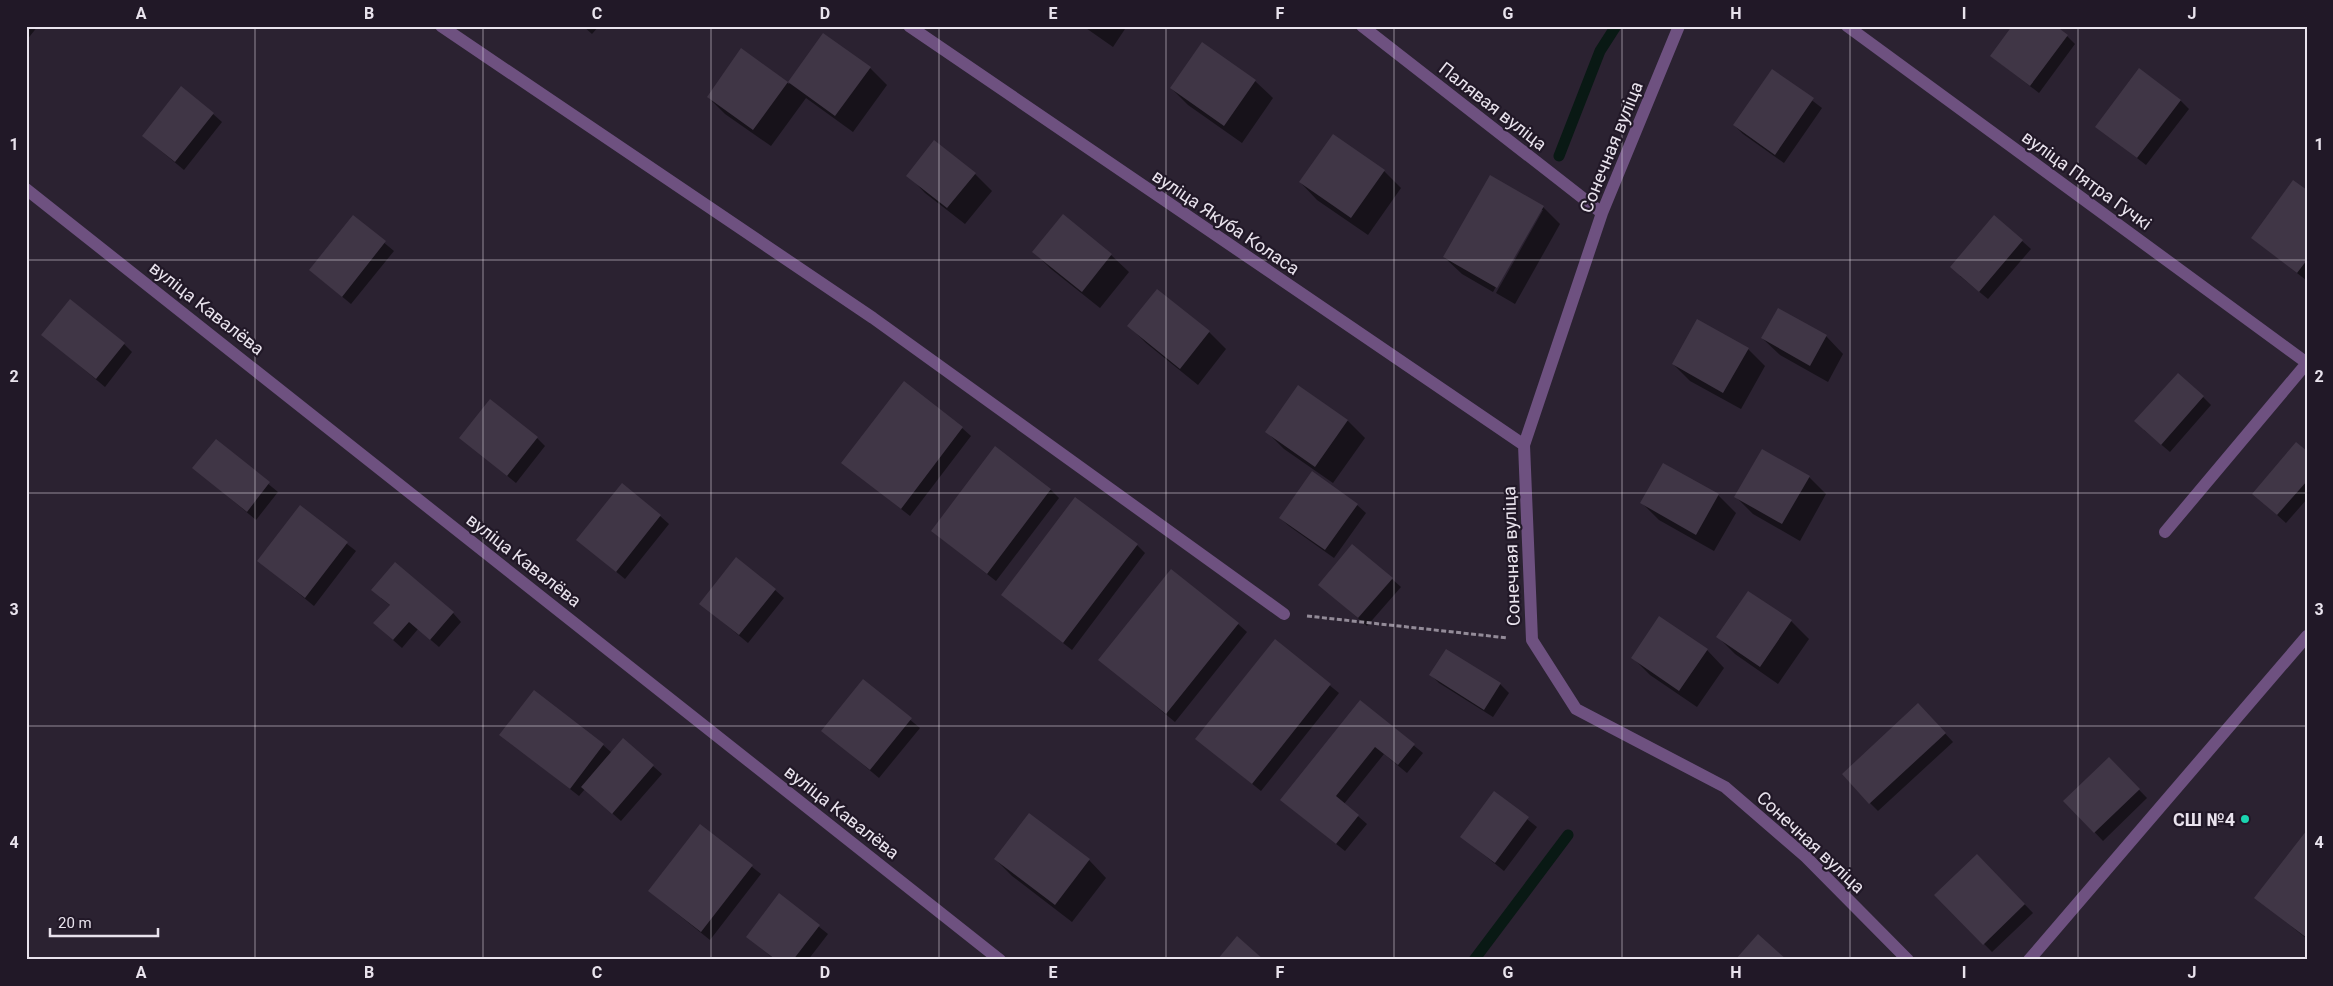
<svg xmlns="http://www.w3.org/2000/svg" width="2333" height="986" font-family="Roboto,sans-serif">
  <rect width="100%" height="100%" fill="#2b2231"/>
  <path fill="#0007" d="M26,26H38L26,41Z
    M583,26H599L592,34Z
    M1083,26H1127L1113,47Z
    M824,35L870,68L887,85L853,132L806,98L771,146L725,114L708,97L742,50L789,84Z
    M2067,36L2075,44L2039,93L1991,56Z
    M1202,44L1255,81L1273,98L1242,143L1188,105L1171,88Z
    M1772,70L1822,108L1784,163L1743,134L1734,125Z
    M2180,100L2189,109L2146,165L2097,127Z
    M213,114L222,122L184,170L143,136Z
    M1384,171L1401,188L1368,235L1317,200L1300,182Z
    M975,174L992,191L965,224L925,193L908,175Z
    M2307,192V279L2306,280L2252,238Z
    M1543,207L1560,224L1515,304L1496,293L1543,210H1540L1493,292L1462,274L1444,257Z
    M1063,216L1111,255L1129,272L1100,308L1051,269L1034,252Z
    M353,217L394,251L351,304L310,270Z
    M2022,241L2031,249L1988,299L1960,276Z
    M1157,290L1209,332L1226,349L1198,385L1146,343L1129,326Z
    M1778,310L1826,336L1843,354L1828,382L1780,355L1762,338Z
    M43,335L124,344L132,352L105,387Z
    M1748,349L1765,366L1741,409L1690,381L1673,364Z
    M1299,386L1348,421L1365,438L1333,483L1284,449L1266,431Z
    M2203,397L2211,405L2170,452L2144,430Z
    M962,428L971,436L910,516L843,463Z
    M461,438H537L545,446L516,483Z
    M216,441L278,492L256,520L194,468Z
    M2307,453V499L2286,523L2254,494Z
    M1663,464L1718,495L1736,513L1714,551L1659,520L1642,503Z
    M1809,477L1826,494L1800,541L1753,514L1736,497Z
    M1051,490L1059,498L996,581L932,531Z
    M1357,505L1366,513L1334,558L1289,526L1280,518Z
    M300,507L356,551L314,606L259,561Z
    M660,516L669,524L625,579L578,540Z
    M1137,545L1145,553L1072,650L1002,595Z
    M1392,579L1401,587L1367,626L1320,585Z
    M775,590L784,598L748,643L701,604Z
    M1748,592L1791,621L1809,639L1778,684L1735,654L1718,637Z
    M381,598L453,613L461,622L439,647L418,629L402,648L384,632L391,606Z
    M1238,624L1247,632L1175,722L1100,660Z
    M1275,641L1339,693L1261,791L1197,739Z
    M1707,650L1724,668L1697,707L1650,675L1633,658Z
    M1431,675L1500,684L1509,693L1493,717L1439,683Z
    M863,681L920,728L879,778L823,731Z
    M1360,702L1423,753L1407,773L1384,754L1344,804L1367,824L1345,851L1291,808Z
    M1927,714L1953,742L1878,811L1870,803Z
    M501,735L603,745L612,753L623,740L662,774L621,821L585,789L579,796Z
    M2109,759L2147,798L2103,841L2065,801Z
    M1494,793L1537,827L1504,871L1462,837Z
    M700,826L761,874L710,940L649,891Z
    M2307,832V939L2256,898Z
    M1977,855L2033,913L1992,952L1936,895Z
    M995,859L1089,860L1106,878L1072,922L1012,876Z
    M779,895L828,934L808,960H775L748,937Z"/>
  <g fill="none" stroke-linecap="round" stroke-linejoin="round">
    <path stroke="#091914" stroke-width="11" d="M1559,156L1600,51L1616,26
      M1474,960L1568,835"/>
  </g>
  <path fill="#403646" d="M2012,26H2056L2068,35L2030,86L1990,56Z
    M823,33L871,67L835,116L788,82Z
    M1202,42L1256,80L1224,126L1170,88Z
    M741,48L788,82L753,130L707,97Z
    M2139,68L2181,100L2137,158L2095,127Z
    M1772,69L1814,98L1775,155L1733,125Z
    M181,86L214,113L175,162L142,136Z
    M1333,134L1385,170L1351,218L1299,182Z
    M934,140L976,173L947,208L906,176Z
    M1490,175L1544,206L1497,288L1443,257Z
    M2293,180L2307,190V260L2297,273L2251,238Z
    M1063,214L1112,254L1082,292L1032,252Z
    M353,215L386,241L342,297L309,270Z
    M1994,215L2023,240L1979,292L1950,267Z
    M1157,289L1210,331L1180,369L1127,326Z
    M70,299L125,343L96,379L41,335Z
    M1778,308L1827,335L1810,366L1761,338Z
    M1697,319L1749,348L1723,393L1672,364Z
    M2178,373L2204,396L2161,445L2134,421Z
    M904,381L963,427L901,509L841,463Z
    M1298,385L1348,420L1315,467L1265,432Z
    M490,399L538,437L507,476L459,438Z
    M216,439L270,482L247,512L192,468Z
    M2296,442L2307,451V481L2277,515L2252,494Z
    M995,446L1051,489L987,574L931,531Z
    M1762,449L1810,476L1782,524L1734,497Z
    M1663,463L1719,494L1696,535L1640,503Z
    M1312,471L1358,504L1325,550L1279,518Z
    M622,483L661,515L616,572L576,540Z
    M1075,497L1138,544L1063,643L1001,595Z
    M300,505L348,542L305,598L257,561Z
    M1352,544L1393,578L1358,618L1318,585Z
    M736,557L776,589L739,635L699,604Z
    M395,562L454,612L430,640L409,622L393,640L373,623L390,605L371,590Z
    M1171,569L1239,623L1166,714L1098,660Z
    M1748,591L1792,620L1760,667L1716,637Z
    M1659,616L1708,649L1679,691L1631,658Z
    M1275,639L1331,684L1252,784L1195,739Z
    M1446,649L1501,683L1484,710L1429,675Z
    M863,679L912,718L870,770L821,731Z
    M534,690L604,744L570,789L499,735Z
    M1360,700L1415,744L1398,765L1375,747L1336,796L1359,815L1336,844L1280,800Z
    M1918,703L1946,733L1869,804L1842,774Z
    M623,738L654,765L612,814L581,787Z
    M2109,757L2140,789L2094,833L2063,801Z
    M1494,791L1529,817L1495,863L1460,837Z
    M1029,813L1090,859L1055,905L994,859Z
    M700,824L753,865L701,932L648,891Z
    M2307,830V938L2254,898Z
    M1977,854L2025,904L1983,945L1934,895Z
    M779,893L820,925L793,960H776L746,937Z
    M1758,934L1787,960H1735Z
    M1237,936L1264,960H1217Z"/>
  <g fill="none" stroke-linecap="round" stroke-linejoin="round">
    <path stroke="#938b98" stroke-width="3" stroke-dasharray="5 2.5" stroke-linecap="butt" d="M1307,616L1508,638"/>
    <path stroke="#6e5180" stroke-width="12" d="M441,26L873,318L1284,614
      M909,26L1524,445
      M1362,26L1602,213
      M1679,26L1602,213L1524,445L1532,640L1576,709L1725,787L1806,857L1908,960
      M1847,26L2307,363
      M26,189L1000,960
      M2165,532L2307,363
      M2029,960L2307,636"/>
  </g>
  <path fill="none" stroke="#e9e3ed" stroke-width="1" stroke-opacity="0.55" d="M255,26V960M483,26V960M711,26V960M939,26V960M1166,26V960M1394,26V960M1622,26V960M1850,26V960M2078,26V960M26,260H2307M26,493H2307M26,726H2307"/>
  <circle fill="#1bd5b1" stroke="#211827" stroke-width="2" cx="2245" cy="819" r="5"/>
  <g text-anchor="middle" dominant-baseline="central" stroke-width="4.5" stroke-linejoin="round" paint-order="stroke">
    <g font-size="18" fill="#e9e3ed" stroke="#211827">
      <text transform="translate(1493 106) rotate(38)">Палявая вуліца</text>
      <text transform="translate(1611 147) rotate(-68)">Сонечная вуліца</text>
      <text transform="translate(2087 180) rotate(36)">вуліца Пятра Гучкі</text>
      <text transform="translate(1226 222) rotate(34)">вуліца Якуба Коласа</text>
      <text transform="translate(207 308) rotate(38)">вуліца Кавалёва</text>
      <text transform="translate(1511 556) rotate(-92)">Сонечная вуліца</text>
      <text transform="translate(524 560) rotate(38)">вуліца Кавалёва</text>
      <text transform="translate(842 812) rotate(38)">вуліца Кавалёва</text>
      <text transform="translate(1811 842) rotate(43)">Сонечная вуліца</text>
    </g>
    <g font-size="18" font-weight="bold" fill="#e9e3ed" stroke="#211827" text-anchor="end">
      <text x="2235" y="819">СШ №4</text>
    </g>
  </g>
  <rect width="2333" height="986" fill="none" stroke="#211827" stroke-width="55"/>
  <path d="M50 928v8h108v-8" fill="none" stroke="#e9e3ed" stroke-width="2.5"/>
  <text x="58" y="928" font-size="15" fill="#e9e3ed" stroke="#211827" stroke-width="4" paint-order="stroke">20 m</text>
  <rect x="28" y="28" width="2278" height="930" fill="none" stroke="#e9e3ed" stroke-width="2"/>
  <g font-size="16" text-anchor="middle" font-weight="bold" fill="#e9e3ed">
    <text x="141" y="19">A</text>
    <text x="369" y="19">B</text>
    <text x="597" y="19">C</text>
    <text x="825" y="19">D</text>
    <text x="1053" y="19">E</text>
    <text x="1280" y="19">F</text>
    <text x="1508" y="19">G</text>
    <text x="1736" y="19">H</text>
    <text x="1964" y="19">I</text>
    <text x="2192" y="19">J</text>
    <text x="14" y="150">1</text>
    <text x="2319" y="150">1</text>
    <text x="14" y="382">2</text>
    <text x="2319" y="382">2</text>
    <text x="14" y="615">3</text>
    <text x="2319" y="615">3</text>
    <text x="14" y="848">4</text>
    <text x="2319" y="848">4</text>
    <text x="141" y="978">A</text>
    <text x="369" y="978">B</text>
    <text x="597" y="978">C</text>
    <text x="825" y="978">D</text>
    <text x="1053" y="978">E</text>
    <text x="1280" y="978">F</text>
    <text x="1508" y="978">G</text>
    <text x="1736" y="978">H</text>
    <text x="1964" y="978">I</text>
    <text x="2192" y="978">J</text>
  </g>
</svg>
